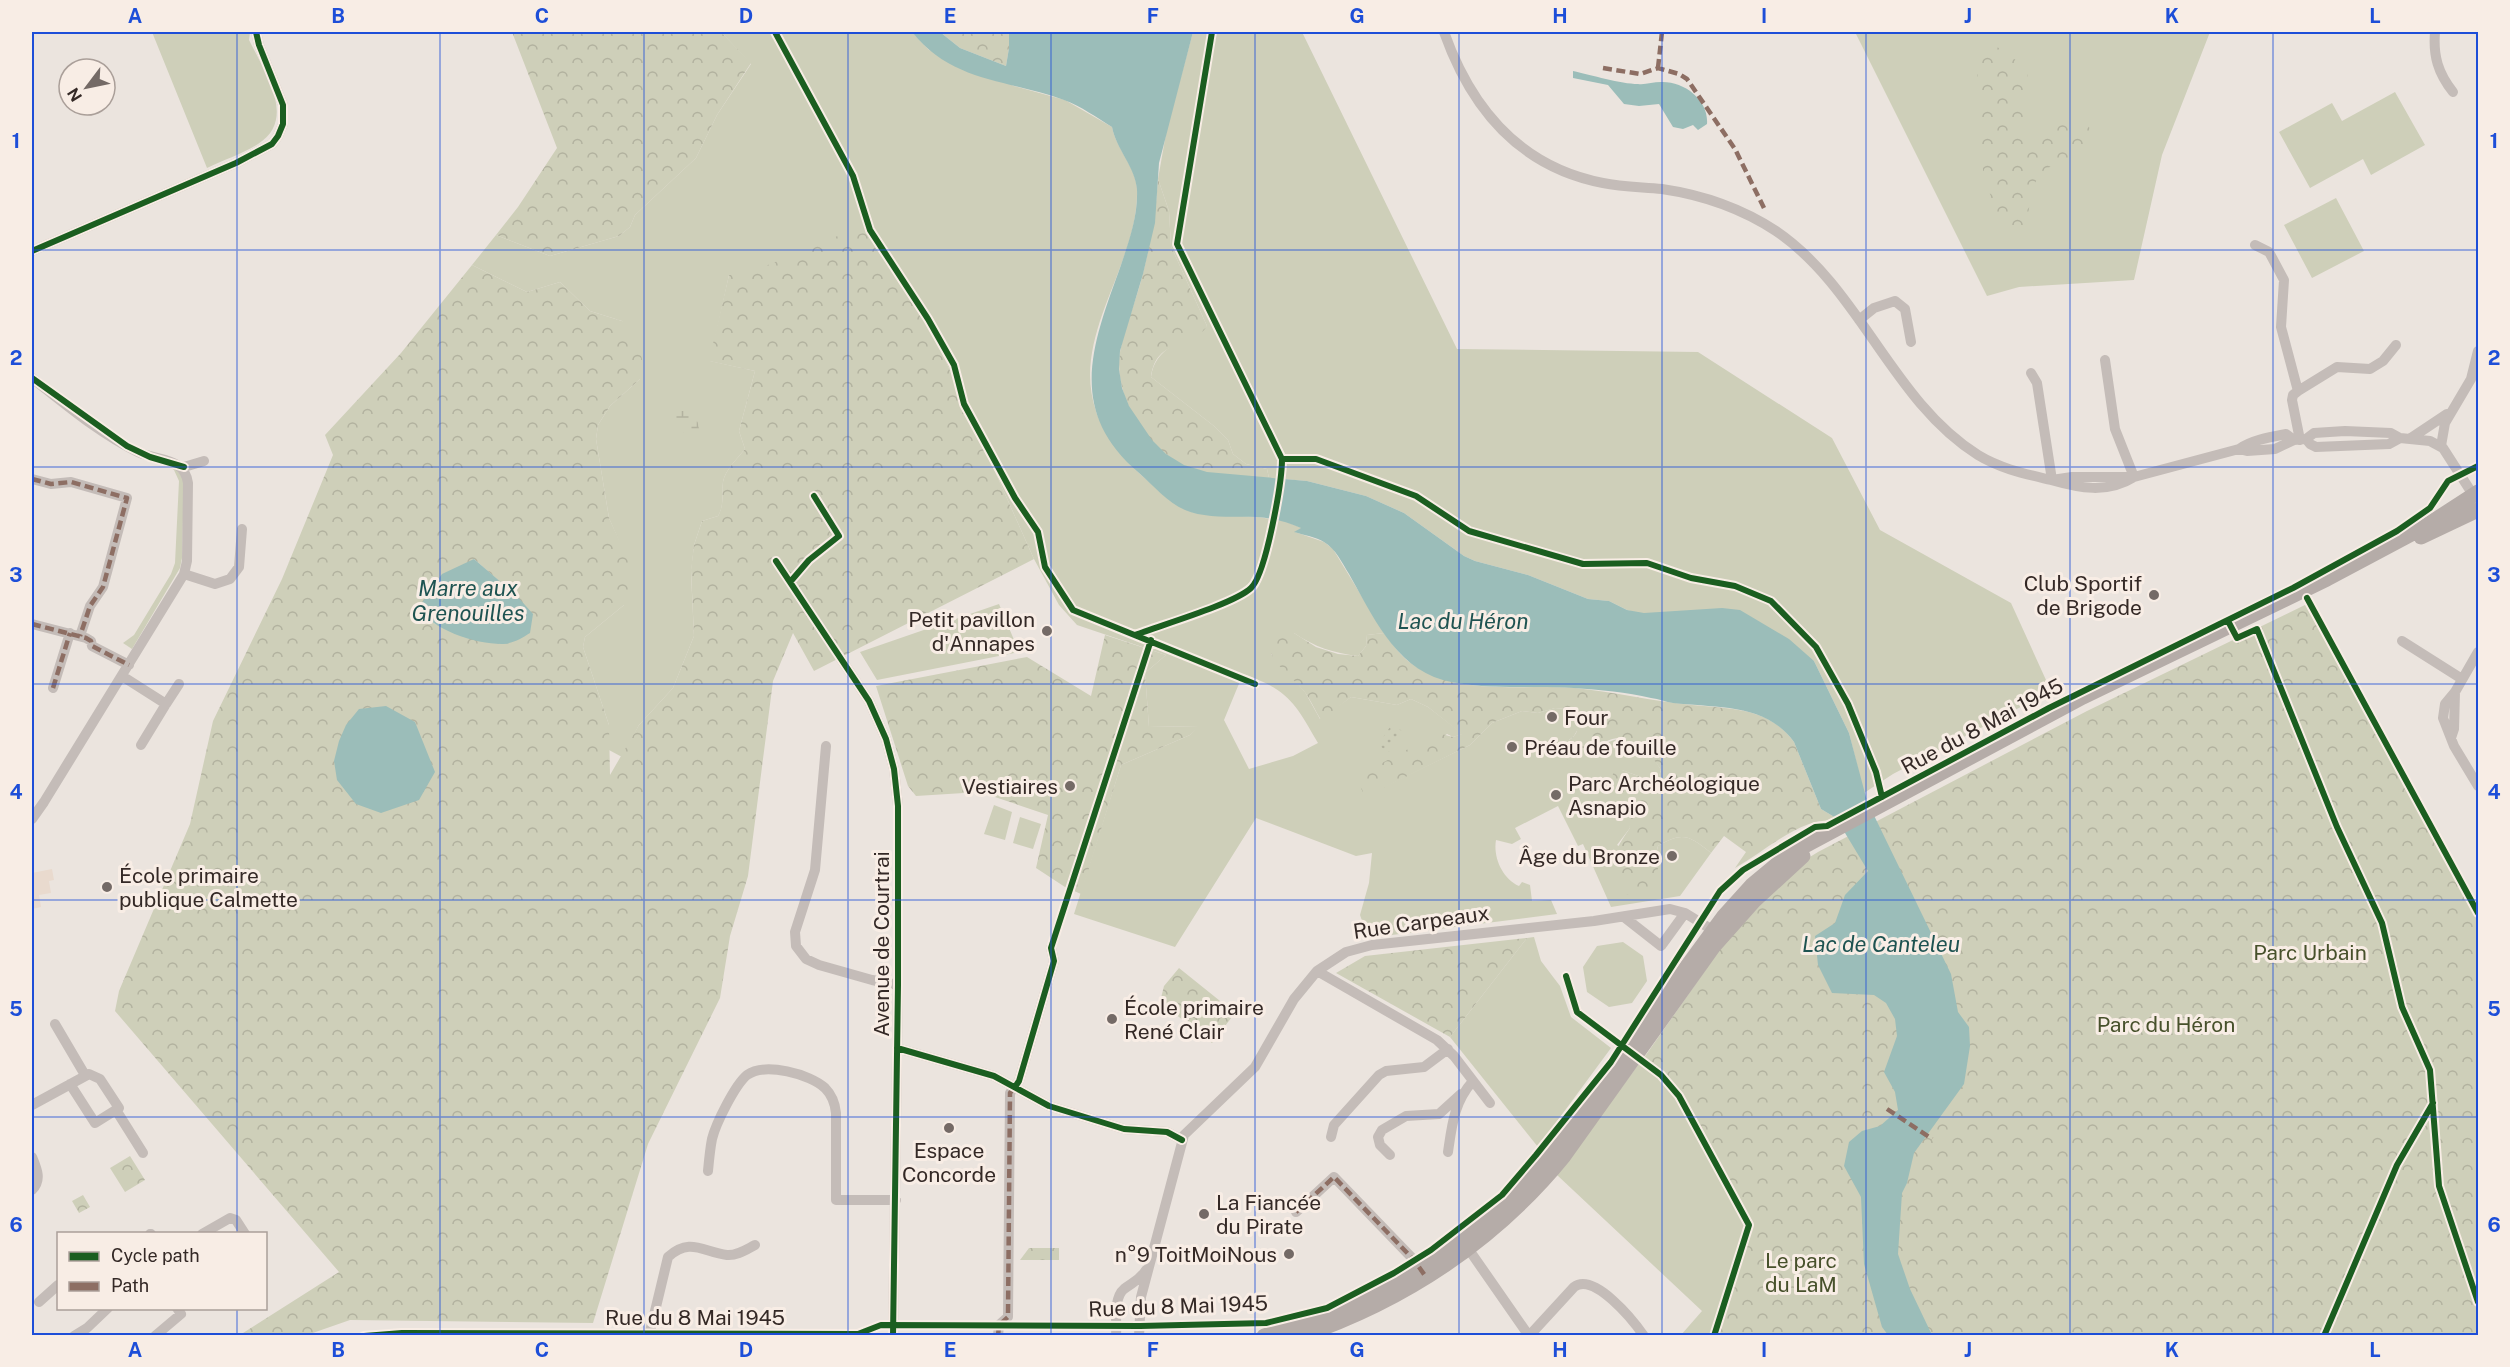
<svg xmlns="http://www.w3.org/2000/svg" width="2510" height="1367" font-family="'Public Sans',sans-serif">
  <defs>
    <pattern id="forest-crowns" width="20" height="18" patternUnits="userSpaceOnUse" patternTransform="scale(1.5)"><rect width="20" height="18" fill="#cecfb9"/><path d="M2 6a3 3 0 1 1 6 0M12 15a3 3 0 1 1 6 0" fill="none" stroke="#b2b29f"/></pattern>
    <pattern id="wetland-marsh" width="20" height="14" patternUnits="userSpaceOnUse" patternTransform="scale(1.5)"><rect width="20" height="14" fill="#cecfb9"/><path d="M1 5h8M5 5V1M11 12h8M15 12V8" fill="none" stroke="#b2b29f"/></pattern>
    <pattern id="garden-dots" width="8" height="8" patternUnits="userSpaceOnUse" patternTransform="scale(1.5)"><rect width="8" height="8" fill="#cecfb9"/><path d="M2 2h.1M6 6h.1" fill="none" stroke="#b2b29f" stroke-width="1.8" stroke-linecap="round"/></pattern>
  </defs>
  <rect width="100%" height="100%" fill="#ebe4de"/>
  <path fill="#cecfb9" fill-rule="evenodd" d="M152,32H250L249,40C264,71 298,119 258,144C243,154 223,160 207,168Z
    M721,32H912L929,50L1014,86L1065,100L1112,127C1116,149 1137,168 1137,190C1139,265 1070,335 1096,411C1098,420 1105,427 1109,435C1119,450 1126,462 1140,474C1158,489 1172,506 1195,513L1258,517L1284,521L1302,528L1295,532L1324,542L1333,549L1384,633L1367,635L1366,646L1358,656C1333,653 1315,647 1294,633L1271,654L1305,692L1320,719L1351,697L1397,705L1411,699L1428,707L1463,734L1453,737L1447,734L1365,796L1470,745L1492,723L1522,711L1538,713L1555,708L1566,709L1576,716L1579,727L1574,736L1569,740L1577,759C1616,737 1633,723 1661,770L1659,776L1649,780L1622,770L1630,828L1617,845L1658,868L1655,858L1658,846C1683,831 1690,836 1711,853L1680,896L1611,907L1583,844L1578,846L1558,806L1515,828L1521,839L1512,844L1496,840C1493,857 1502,878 1519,886L1522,882L1530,885L1532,901L1551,900L1557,914L1368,938L1360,915L1369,883L1372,853L1356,856L1256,818L1175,947L1074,914L1121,765L1190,735L1198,726L1149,727L1145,673L1166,655L1077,625L1059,605L1034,559L930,326L744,275H729L710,361L755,371L739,431L745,449C737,459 725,470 723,482C721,495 725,504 718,516L702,521L694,545L691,573L694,636L673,688L639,725L622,757L609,750V725L583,647L585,637L624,605L619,541L609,518L596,439L598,425L610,406L640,379L622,321L590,311L560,282L527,292L472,265L496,235L550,256L619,236L630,227L635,215L696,158L717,115L751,64ZM1243,674C1289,690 1295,703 1318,743L1293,756L1249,769L1224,720Z
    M1193,32H1302L1457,349L1698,352L1832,438L1880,530L2011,603L2051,691L1893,774L1864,793L1849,733L1814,661L1627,610L1609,601L1588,599L1528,575L1475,561L1464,556L1404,513L1366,496L1307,481L1269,478L1267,469L1246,464L1233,454L1228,440L1214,426L1151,377C1155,347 1183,341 1207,326L1171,246L1169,211L1158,179L1167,128Z
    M1855,32H2210L2162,155L2134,280L2019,287L1987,296Z
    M2395,92L2425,145L2371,175L2363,159L2310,188L2279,132L2332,103L2342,121Z
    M2336,198L2364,251L2312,278L2284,225Z
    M169,466L176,469L184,479L182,558L180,568L132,649L123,643L134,635L171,574L175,563L179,481L174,470Z
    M999,604L1019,652L877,680L860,652Z
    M994,805L1012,812L1005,840L984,834Z
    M1020,817L1041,824L1033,849L1013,843Z
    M1534,937L1541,961L1560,986L1571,1017L1611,1048L1538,1147L1450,1037L1527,938Z
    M1623,942L1643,956L1647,981L1632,1003L1609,1007L1587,992L1583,967L1597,946Z
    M1641,1061L1661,1075L1679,1096L1749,1225L1724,1305L1720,1318L1717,1317L1711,1335H1681L1702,1311L1557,1175Z"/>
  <path fill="url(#forest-crowns)" fill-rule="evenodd" d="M512,32H721L751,63L717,115L696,158L635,215L630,227L619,236L550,256L496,235L518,207L557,148Z
    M940,32H1009V48L1006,66L960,48Z
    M1984,43L1993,44L2027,68C2030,92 2020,125 2032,145C2038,142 2039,139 2043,134C2051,124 2073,117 2085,120L2090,129C2088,134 2087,142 2085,147C2077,161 2052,162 2041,173C2030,185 2026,226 2026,242L2021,245L2012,242L1993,204L1983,170L1976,56Z
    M1158,179L1169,211L1171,246L1207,326C1190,352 1157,336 1151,377L1214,426L1228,440L1233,454L1246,464L1267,469L1269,478C1241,476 1208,477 1183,465C1145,447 1113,395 1120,352C1125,325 1137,299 1143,273C1151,241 1156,211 1158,179Z
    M865,233L930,326L1034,559L814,671L793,633L773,681L748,876L730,936L720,998L648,1144L593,1323L350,1320L307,1335H246L243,1333L339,1272L115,1011L119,991L190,824L213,721L282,579L333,455L325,435L401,353L472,265L527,292L560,282L590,311L622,321L638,341L643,364L640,379L610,406L598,425L596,439L609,518L632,568L631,589L624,605L585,637L583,647L609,725L610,775L639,725L673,688L694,636L691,570L694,545L702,521L718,516C725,503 721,495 723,482C725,470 737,459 745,449L739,431L755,371L709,361L729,275H744L840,235ZM474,559L507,588L437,625L424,617L419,607Z
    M2307,604L2478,914V1335H1714L1749,1225L1679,1096L1660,1075L1641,1062L1725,942L1800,863L1818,852L2087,711Z
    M1271,633H1294L1316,647L1338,654L1358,656L1366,646L1367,635L1384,633C1393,645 1402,658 1415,666C1461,696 1522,684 1575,688C1614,692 1652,701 1692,705C1730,709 1769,707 1794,742L1821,809L1836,818C1827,821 1817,821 1809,824C1782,834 1760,854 1735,868L1746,852L1724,836L1711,853C1690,836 1683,831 1658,846C1655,855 1657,859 1658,869C1659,888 1640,894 1624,895C1610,864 1610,856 1630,828L1612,777L1614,771L1622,770L1649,780L1659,776L1661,770C1649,751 1629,729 1605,742C1596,747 1587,757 1577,759C1572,760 1567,760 1562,760L1556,750C1570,737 1582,738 1576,716L1566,709L1555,708L1538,713L1522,711L1492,723L1470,745L1365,797L1356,777L1438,733L1453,737L1462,734L1428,707L1411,699L1397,705L1351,697L1321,720C1315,710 1310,699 1304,691C1290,674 1261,657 1271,633Z
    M1105,635L1166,655L1145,673L1149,727L1199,726L1190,735L1121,765L1081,894L1065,887L1036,868L1048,815L980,792L916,796L908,786L876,686L1027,657L1091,696Z
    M1527,938L1450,1037L1336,973L1365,956Z
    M1179,968L1235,1013L1212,1043L1160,1002L1164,986Z
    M130,1156L145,1180L125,1192L110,1168Z
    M83,1195L90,1207L79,1213L72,1201Z
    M1029,1248H1059V1260H1020Z"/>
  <path fill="url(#wetland-marsh)" d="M683,408C694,413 698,418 699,430L693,436L678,430L674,415Z"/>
  <path fill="url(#garden-dots)" d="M1392,724L1402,731L1389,752L1378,745Z"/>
  <path fill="#e9dace" d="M52,869L54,880L49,881L51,893L39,895L41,907L32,909V873Z"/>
  <path fill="#9bbdb9" d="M912,32H940L960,48L1006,66L1009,48V32H1193L1159,163L1155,223L1143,274L1120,351L1119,369L1122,388L1129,406L1152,440L1166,454L1184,465L1207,472L1307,481L1366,496L1404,513L1464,556L1475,561L1528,575L1588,599L1609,601L1627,610L1644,613L1722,608L1740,610L1789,639L1814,661L1849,733L1867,801L1951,974L1958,1012L1969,1027L1970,1046L1964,1084L1914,1153L1907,1183L1902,1193L1898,1254L1910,1289L1932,1335H1888L1882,1327L1864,1264L1861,1197L1844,1166L1849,1142L1862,1131L1880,1126L1898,1110L1895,1092L1884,1072L1897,1036L1895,1019L1886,1003L1874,995L1832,993L1818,965L1815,936L1835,923L1845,895L1868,871L1836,818L1821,809L1794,742C1766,703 1716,708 1673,703C1666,702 1659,699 1651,698C1627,692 1600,690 1574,688C1531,685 1486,691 1443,680C1394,666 1372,614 1349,574C1342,563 1336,549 1324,542C1316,537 1304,535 1294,532L1301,528C1287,522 1273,518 1257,517C1235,516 1206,519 1185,510C1167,502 1154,486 1139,473C1065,410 1093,343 1121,265C1129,241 1138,216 1137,190C1136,168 1116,149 1112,127C1097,118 1081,106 1064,100C1007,79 953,83 912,32Z
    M1573,71C1591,75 1621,84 1638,84C1645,85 1653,82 1661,82C1684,81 1709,100 1707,124L1698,130L1693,125L1683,129L1673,127L1659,104L1639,106L1624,104L1608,85L1573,78Z
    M474,559L517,596L533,614L530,633C522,638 514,643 504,644C479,645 430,630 419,607L442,574Z
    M386,706L415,722L435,772L419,800L381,813L356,804L337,780L334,761L339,741L346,725L359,709Z"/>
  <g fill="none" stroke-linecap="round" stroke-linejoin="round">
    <path stroke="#c4bcb8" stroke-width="10" d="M1444,32C1471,108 1520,167 1603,183C1622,187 1642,187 1662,189C1703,195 1741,208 1776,231C1861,289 1891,400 1978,455C2001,469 2026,474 2051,480C2079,488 2107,494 2134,477
      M2435,32C2433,56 2438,73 2453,92
      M2255,245L2269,252L2284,280L2281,327L2298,391L2293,395L2292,400L2300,440
      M32,251L236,163L272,144L278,136L283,124V105L259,45L256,32
      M1859,320L1874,308L1895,301L1905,309L1911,342
      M2105,360L2115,429L2134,477
      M2031,373L2037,383L2052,480
      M32,378C65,404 100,434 138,452C160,462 184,457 188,483L187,561L184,574L44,802L32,819
      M2298,391L2337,367L2370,369L2383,361L2396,345
      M2411,438L2447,414
      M2306,439L2310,444L2316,447L2389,444L2400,438
      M2441,446L2445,423L2471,379L2478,351
      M2239,449L2247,451L2275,449L2294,440L2306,439L2314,433L2345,431L2391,433L2400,438L2430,441L2443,448L2477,501
      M184,467L204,461
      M32,479L51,484L71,482L127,498L103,587L90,606L80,636
      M2052,480L2072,477H2134L2239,449C2252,440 2270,437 2286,434L2294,440
      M776,561L869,701L886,739L894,769L898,806V985L893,1336
      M184,574L215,584L230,579L239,567L242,529
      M791,581L809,560L839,536L814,496
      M32,624L86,638L91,641L92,646L129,665
      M2402,641L2462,679
      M2478,652L2455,692L2445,704L2443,718L2454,746L2478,786
      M122,676L166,704L179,684
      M53,688L70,633
      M2451,738L2454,729L2455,692
      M141,745L166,704
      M826,746L815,870L795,932L796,946L806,959L819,965L872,980L898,985
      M1624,917L1661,946L1685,913
      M1317,971L1437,1040L1454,1056L1490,1103
      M55,1024L85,1075
      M897,1048L994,1076L1049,1106L1124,1129L1167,1132L1182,1140
      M32,1105L89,1074L100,1079L119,1108L95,1123L70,1084
      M116,1110L143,1153
      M1331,1137L1334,1125L1379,1075L1386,1071L1424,1067L1448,1049
      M1448,1152C1452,1125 1454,1102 1473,1081
      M1390,1155L1380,1145L1378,1137L1382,1130L1406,1116L1439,1114L1461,1094
      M32,1157C37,1169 42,1180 32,1190
      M708,1171C709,1160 710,1149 712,1139C716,1123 735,1085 747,1075C765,1062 810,1074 825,1088C832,1095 835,1103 836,1113V1200H896
      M1296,1212L1334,1177L1414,1260L1422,1271
      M150,1234H151
      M202,1234L230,1218L236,1220L245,1234
      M1465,1244L1529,1336L1574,1287C1594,1272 1633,1320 1644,1336
      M39,1302L58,1285
      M74,1336L87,1328L108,1308
      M155,1336L181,1314L177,1308
      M649,1336L668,1257C690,1237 703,1252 727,1255C737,1256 747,1249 755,1245
      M998,1336L999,1325L1008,1317L1010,1093L1019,1081L1054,961L1051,948
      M1116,1336C1117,1323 1113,1298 1124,1289C1133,1282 1140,1280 1146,1270
      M1139,1336L1141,1297L1184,1135L1255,1067L1294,999L1317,971L1346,952L1372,945L1594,921L1670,909L1685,913L1719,934"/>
    <path stroke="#b5aca8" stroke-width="15" d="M2421,537L2478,510
      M1264,1336L1329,1313L1382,1288L1432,1258L1503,1205L1553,1149L1724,916L1752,885L1788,855L2083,697L2327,579L2421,529L2478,492
      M1301,1336C1404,1301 1495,1241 1564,1156L1714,946L1754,901L1803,856"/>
    <path stroke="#8d6e63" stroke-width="4.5" stroke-dasharray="9 4.5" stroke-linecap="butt" d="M1603,68L1640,74L1658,68L1679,74L1687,79L1735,149L1764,208
      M1658,68L1662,32
      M32,479L51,484L71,482L127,498L103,587L90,606L80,636
      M32,624L86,638L91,641L92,646L129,665
      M53,688L70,633
      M1887,1109L1932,1139
      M1296,1212L1334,1177L1414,1260L1426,1277
      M998,1336L999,1325L1008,1317L1010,1093L1017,1084"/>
    <g stroke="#f8ede5" stroke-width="10">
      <path id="cycleway" d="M775,32L853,176L870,230L928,319L954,365L964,404L1015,498L1038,532L1045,567L1073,610L1255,684
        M32,251L236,163L272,144L278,136L283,124V105L259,45L256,32
        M32,378L127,446L150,457L184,467
        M1282,459H1316L1416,496L1469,531L1583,564L1647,563L1691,578L1735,586L1771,601L1816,647L1848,704L1876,772L1882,797
        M776,561L869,701L886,739L894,769L898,806V985L893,1336
        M791,581L809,560L839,536L814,496
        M2307,598L2478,913
        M2228,621L2237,638L2257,629L2337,827L2382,923L2402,1007L2430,1070L2439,1186L2478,1302
        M1135,635C1161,625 1234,604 1251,588C1266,574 1282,482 1282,459L1177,244L1212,32
        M1566,976L1577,1012L1661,1075L1679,1096L1749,1225L1714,1336
        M897,1048L994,1076L1049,1106L1124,1129L1167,1132L1182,1140
        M1015,1087L1019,1081L1054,961L1051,948L1151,640
        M364,1336L402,1333L858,1334L881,1325L1140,1326L1266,1323L1327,1308L1394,1273L1431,1250L1502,1195L1536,1155L1611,1062L1720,891L1743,870L1815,827L1827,826L2049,708L2293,588L2397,531L2430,508L2448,481L2478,466
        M2324,1336L2397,1165L2433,1103"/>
    </g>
    <use href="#cycleway" stroke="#1b5e20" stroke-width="6"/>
  </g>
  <path fill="none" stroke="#1d4ed8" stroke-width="1.5" stroke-opacity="0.55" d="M237,32V1234M440,32V1336M644,32V1336M848,32V1336M1051,32V1336M1255,32V1336M1459,32V1336M1662,32V1336M1866,32V1336M2070,32V1336M2273,32V1336M32,250H2478M32,467H2478M32,684H2478M32,900H2478M32,1117H2478M237,1308V1336"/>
  <g fill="#746a66" stroke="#f8ede5" stroke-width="2">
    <circle cx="2154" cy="595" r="6"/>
    <circle cx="1047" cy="631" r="6"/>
    <circle cx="1552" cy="717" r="6"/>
    <circle cx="1512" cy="747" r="6"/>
    <circle cx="1070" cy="786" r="6"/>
    <circle cx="1556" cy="795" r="6"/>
    <circle cx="1672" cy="856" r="6"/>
    <circle cx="107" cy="887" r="6"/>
    <circle cx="1112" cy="1019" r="6"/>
    <circle cx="949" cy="1128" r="6"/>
    <circle cx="1204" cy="1214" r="6"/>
    <circle cx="1289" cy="1254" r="6"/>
  </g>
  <g text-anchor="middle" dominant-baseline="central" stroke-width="6" stroke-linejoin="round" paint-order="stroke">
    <g font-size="21" fill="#342926" stroke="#f8ede5" text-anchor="start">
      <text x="2142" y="583" text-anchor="end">Club Sportif<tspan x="2142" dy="24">de Brigode</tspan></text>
      <text x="1035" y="619" text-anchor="end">Petit pavillon<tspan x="1035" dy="24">d'Annapes</tspan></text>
      <text x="1564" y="717">Four</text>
      <text x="1524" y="747">Préau de fouille</text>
      <text x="1568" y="783">Parc Archéologique<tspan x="1568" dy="24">Asnapio</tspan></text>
      <text x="1058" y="786" text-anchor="end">Vestiaires</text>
      <text x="1660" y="856" text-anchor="end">Âge du Bronze</text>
      <text x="119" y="875">École primaire<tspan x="119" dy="24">publique Calmette</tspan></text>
      <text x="1124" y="1007">École primaire<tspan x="1124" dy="24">René Clair</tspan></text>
      <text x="949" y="1150" text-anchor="middle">Espace<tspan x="949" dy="24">Concorde</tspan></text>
      <text x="1216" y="1202">La Fiancée<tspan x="1216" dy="24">du Pirate</tspan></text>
      <text x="1277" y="1254" text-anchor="end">n°9 ToitMoiNous</text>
    </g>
    <g font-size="21" fill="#342926" stroke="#f8ede5">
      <text transform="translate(1982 726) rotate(-28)">Rue du 8 Mai 1945</text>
      <text transform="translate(1421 922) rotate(-8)">Rue Carpeaux</text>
      <text transform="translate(881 944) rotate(-90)">Avenue de Courtrai</text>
      <text transform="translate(1178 1306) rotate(-2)">Rue du 8 Mai 1945</text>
      <text x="695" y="1317">Rue du 8 Mai 1945</text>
    </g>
    <g font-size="21" fill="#47512b" stroke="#f8ede5">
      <text x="2310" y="952">Parc Urbain</text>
      <text x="2166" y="1024">Parc du Héron</text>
      <text x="1801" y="1260">Le parc<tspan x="1801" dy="24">du LaM</tspan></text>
    </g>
    <g font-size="22" font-style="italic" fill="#1e5351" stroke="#f8ede5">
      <text x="468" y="588">Marre aux<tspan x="468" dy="25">Grenouilles</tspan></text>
      <text x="1463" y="621">Lac du Héron</text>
      <text x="1881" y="944">Lac de Canteleu</text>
    </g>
  </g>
  <rect width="2510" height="1367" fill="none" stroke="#f8ede5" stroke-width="66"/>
  <rect x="57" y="1232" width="210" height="78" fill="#f8ede5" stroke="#aa9f99" stroke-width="1.5"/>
  <rect x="69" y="1252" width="30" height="9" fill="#1b5e20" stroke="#aa9f99" stroke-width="1.5"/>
  <text x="111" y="1262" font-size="18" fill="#342926">Cycle path</text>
  <rect x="69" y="1282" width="30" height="9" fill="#8d6e63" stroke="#aa9f99" stroke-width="1.5"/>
  <text x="111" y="1292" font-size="18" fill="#342926">Path</text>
  <g transform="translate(87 87) rotate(238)"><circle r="28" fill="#f8ede5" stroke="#aa9f99" stroke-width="1.5"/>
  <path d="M0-4.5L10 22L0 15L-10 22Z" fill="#746a66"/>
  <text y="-9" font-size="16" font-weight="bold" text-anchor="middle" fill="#342926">N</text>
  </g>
  <rect x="33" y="33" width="2444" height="1301" fill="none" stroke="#1d4ed8" stroke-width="2"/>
  <g font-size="20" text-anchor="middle" font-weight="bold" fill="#1d4ed8">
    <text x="135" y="23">A</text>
    <text x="338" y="23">B</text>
    <text x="542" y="23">C</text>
    <text x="746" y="23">D</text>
    <text x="950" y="23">E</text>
    <text x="1153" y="23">F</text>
    <text x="1357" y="23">G</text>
    <text x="1560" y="23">H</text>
    <text x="1764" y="23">I</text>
    <text x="1968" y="23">J</text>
    <text x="2172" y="23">K</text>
    <text x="2375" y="23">L</text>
    <text x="16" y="148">1</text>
    <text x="2494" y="148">1</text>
    <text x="16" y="365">2</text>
    <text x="2494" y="365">2</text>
    <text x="16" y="582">3</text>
    <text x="2494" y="582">3</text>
    <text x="16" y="799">4</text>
    <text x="2494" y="799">4</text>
    <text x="16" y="1016">5</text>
    <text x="2494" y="1016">5</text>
    <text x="16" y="1232">6</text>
    <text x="2494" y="1232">6</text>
    <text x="135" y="1357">A</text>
    <text x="338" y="1357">B</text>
    <text x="542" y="1357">C</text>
    <text x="746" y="1357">D</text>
    <text x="950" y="1357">E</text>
    <text x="1153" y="1357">F</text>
    <text x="1357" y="1357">G</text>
    <text x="1560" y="1357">H</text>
    <text x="1764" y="1357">I</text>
    <text x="1968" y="1357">J</text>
    <text x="2172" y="1357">K</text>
    <text x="2375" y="1357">L</text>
  </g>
</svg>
